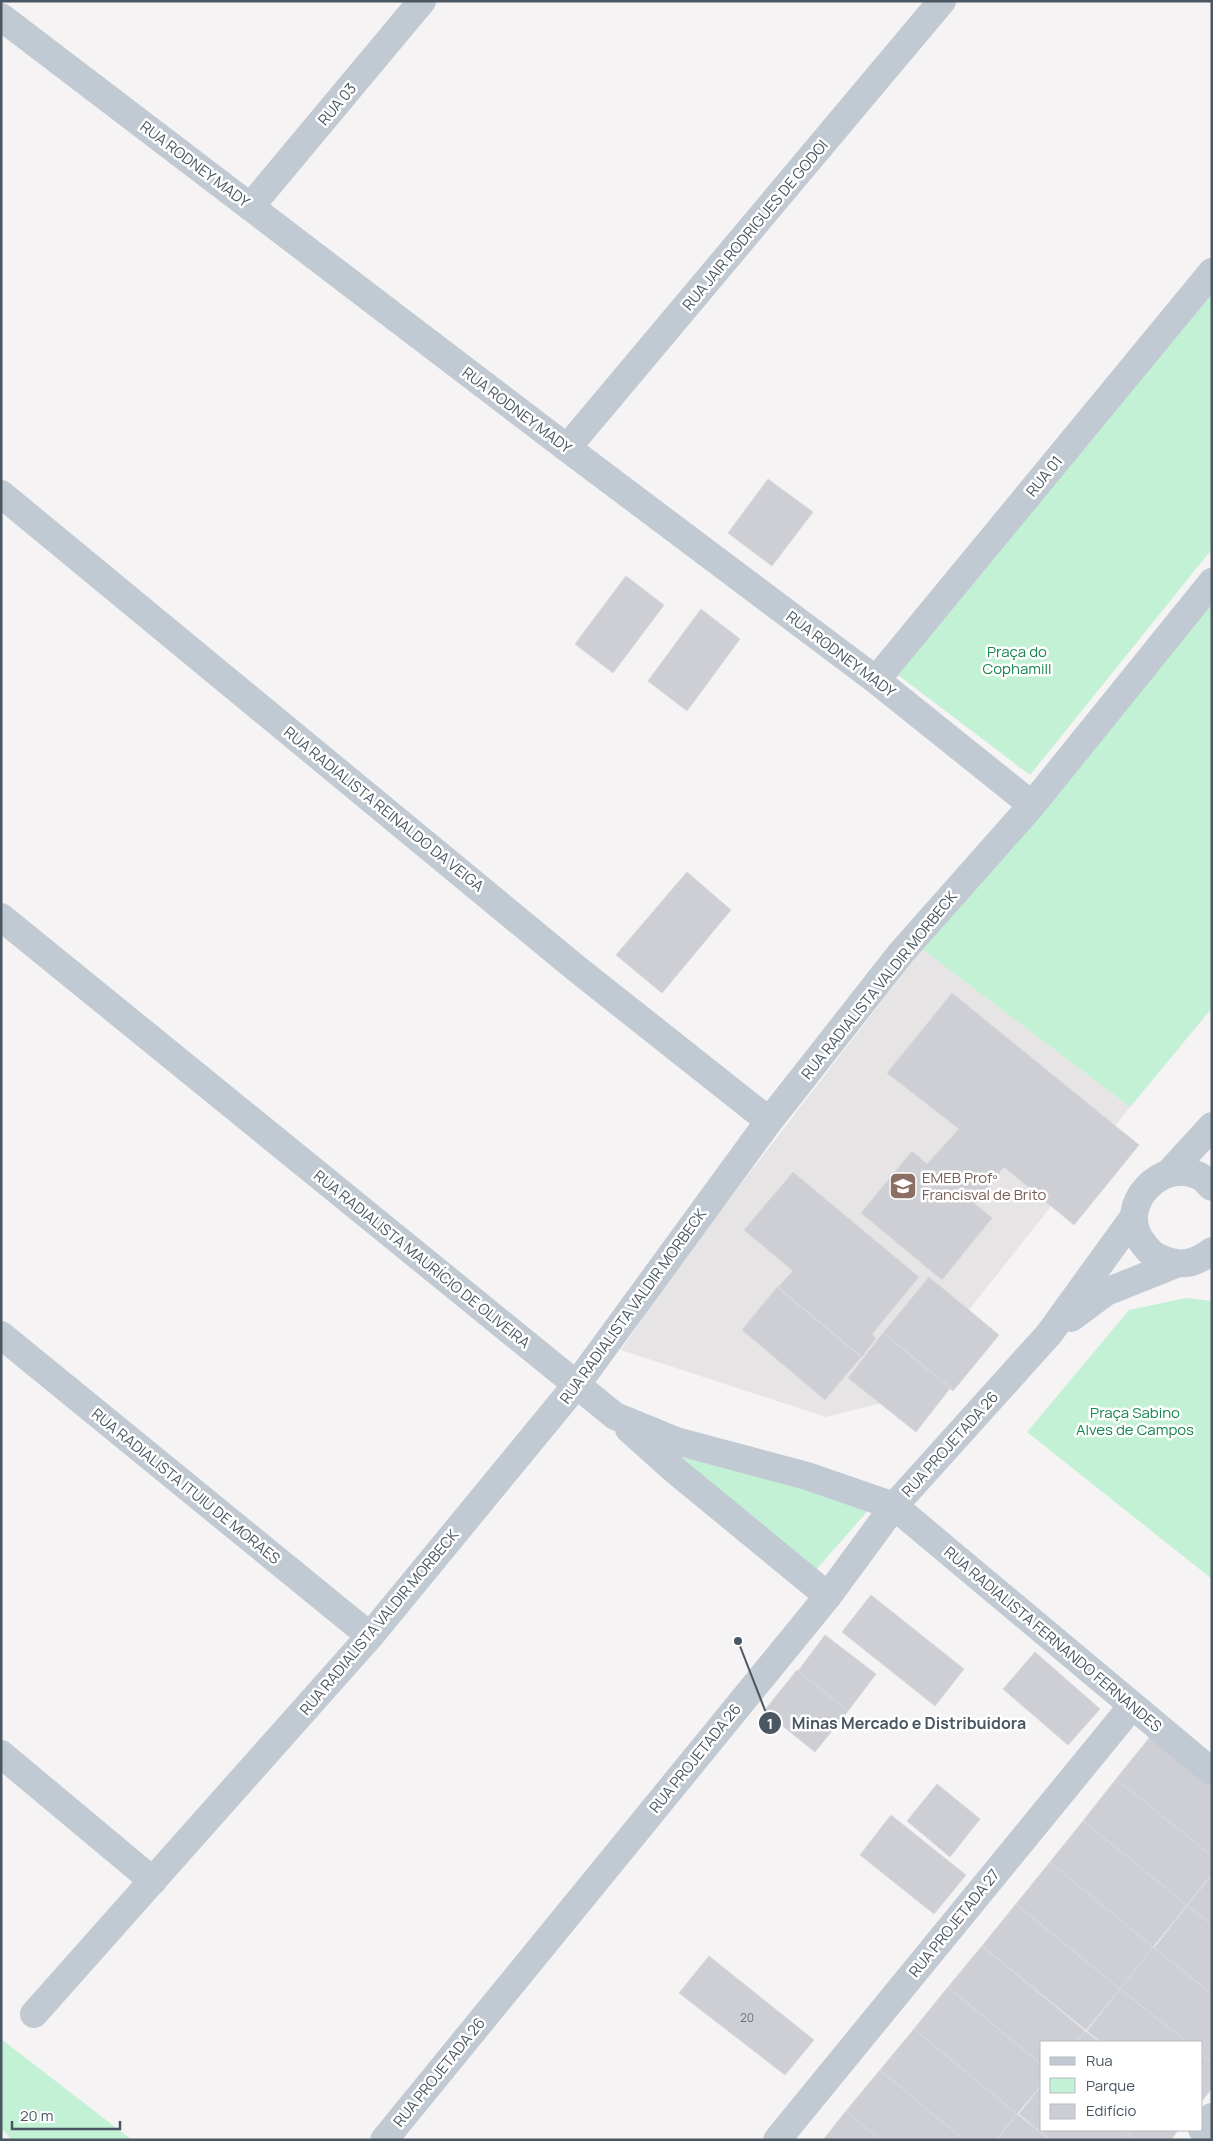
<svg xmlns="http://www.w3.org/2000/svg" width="1213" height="2141" font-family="Manrope,sans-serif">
  <rect width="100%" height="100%" fill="#f5f3f3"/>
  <path fill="#e6e4e5" d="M922,949L1130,1107L898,1399L826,1417L621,1350L678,1266Z"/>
  <path fill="#c3f1d5" d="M1212,292V549L1030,775L898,675Z
    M1212,591V1008L1130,1107L922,949Z
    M1186,1298L1212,1301V1579L1027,1432L1129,1310Z
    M669,1454L872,1506L814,1572Z
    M1,2039L132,2140H12L1,2128Z"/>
  <path fill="#cdcfd5" stroke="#d7d9de" d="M768,479L813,512L772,566L728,533Z
    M626,576L664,605L613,673L575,644Z
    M701,609L740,639L687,711L648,681Z
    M687,872L731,910L662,993L616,955Z
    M952,993L1139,1145L1074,1225L1004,1167L975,1204L992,1218L942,1280L861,1213L912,1151L927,1164L959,1129L887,1073Z
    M793,1172L919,1277L872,1334L876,1338L862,1357L778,1287L793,1271L744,1230Z
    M929,1277L999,1335L953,1391L883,1333Z
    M777,1287L861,1357L825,1400L742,1330Z
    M883,1333L951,1387L916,1432L848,1378Z
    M871,1595L964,1669L935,1706L842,1632Z
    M825,1635L876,1674L848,1711L798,1671Z
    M1035,1652L1100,1709L1068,1745L1003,1689Z
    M797,1670L848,1711L815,1752L764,1711Z
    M1150,1737L1212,1788V1856L1116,1779Z
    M1116,1779L1212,1856V1874L1187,1905L1083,1821Z
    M937,1784L980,1819L950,1857L907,1821Z
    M891,1815L966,1875L934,1914L860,1855Z
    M1083,1821L1187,1905L1153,1947L1050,1862Z
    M1050,1862L1153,1947L1120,1989L1016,1904Z
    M1212,1875V1925L1187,1906Z
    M1016,1904L1120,1989L1086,2030L982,1946Z
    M1187,1906L1212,1925V1994L1154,1948Z
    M982,1946L1085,2031L1076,2042H1042V2065L948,1987Z
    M1153,1947L1212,1994V2062L1202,2054V2042H1187L1120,1989Z
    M709,1956L814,2040L785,2075L679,1993Z
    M948,1987L1042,2065V2084L1017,2114L914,2029Z
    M1120,1989L1187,2042H1101L1087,2031Z
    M914,2029L1017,2114L996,2140H964L880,2070Z
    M1085,2031L1099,2042H1076Z
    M1202,2054L1212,2062V2088L1202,2101Z
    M880,2070L964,2140H881L846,2111Z
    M1042,2085V2130H1124L1137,2140H1051L1019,2114Z
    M846,2111L881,2140H823Z
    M1017,2114L1050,2140H997Z
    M1124,2130H1178L1171,2140H1137Z"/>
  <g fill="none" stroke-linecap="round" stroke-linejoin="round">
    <path stroke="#c1cad2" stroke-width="28" d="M1,17L567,448L876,680L1032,805
      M251,206L422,1
      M567,448L942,1
      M1,494L577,969L769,1121
      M876,680L1212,272
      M1,917L615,1416L676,1441L807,1476L894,1506L1212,1772
      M1169,1173L1212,1126
      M1212,1187C1208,1184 1205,1179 1201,1177C1162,1155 1115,1206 1142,1242C1148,1250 1152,1255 1162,1259C1182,1267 1194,1264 1212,1251
      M1071,1318L1106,1292L1176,1264
      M1,1335L370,1636
      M629,1429L677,1472L828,1596
      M1,1754L153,1881
      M34,2014L370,1636L577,1384L769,1121L901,953L1032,805L1212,582
      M1202,2129L1212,2117
      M384,2140L828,1596L894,1506L1049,1334L1133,1218
      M777,2140L1132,1706"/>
  </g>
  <defs>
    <g id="school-square" transform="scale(1.4375)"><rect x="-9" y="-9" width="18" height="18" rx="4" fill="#8d6e63" stroke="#fff"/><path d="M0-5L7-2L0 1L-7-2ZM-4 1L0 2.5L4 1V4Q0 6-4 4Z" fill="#fff"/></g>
  </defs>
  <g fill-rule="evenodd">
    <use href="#school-square" x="903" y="1186"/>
  </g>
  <g text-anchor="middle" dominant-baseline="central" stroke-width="5" stroke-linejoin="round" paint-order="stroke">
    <g font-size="12" fill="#6b747e">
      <text x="747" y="2017">20</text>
    </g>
    <g font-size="15" fill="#4a5661" stroke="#fff">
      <text transform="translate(337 104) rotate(-50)">RUA 03</text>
      <text transform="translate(195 164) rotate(37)">RUA RODNEY MADY</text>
      <text transform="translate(755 225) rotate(-50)">RUA JAIR RODRIGUES DE GODOI</text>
      <text transform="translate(517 410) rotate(37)">RUA RODNEY MADY</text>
      <text transform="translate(1044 476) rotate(-51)">RUA 01</text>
      <text transform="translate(841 654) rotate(37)">RUA RODNEY MADY</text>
      <text transform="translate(384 809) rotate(39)">RUA RADIALISTA REINALDO DA VEIGA</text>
      <text transform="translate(879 985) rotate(-51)">RUA RADIALISTA VALDIR MORBECK</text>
      <text transform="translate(422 1259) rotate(39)">RUA RADIALISTA MAURÍCIO DE OLIVEIRA</text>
      <text transform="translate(633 1306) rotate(-54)">RUA RADIALISTA VALDIR MORBECK</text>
      <text transform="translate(950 1444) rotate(-48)">RUA PROJETADA 26</text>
      <text transform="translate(186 1486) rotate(39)">RUA RADIALISTA ITUIU DE MORAES</text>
      <text transform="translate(379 1622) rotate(-50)">RUA RADIALISTA VALDIR MORBECK</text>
      <text transform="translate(1053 1639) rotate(40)">RUA RADIALISTA FERNANDO FERNANDES</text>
      <text transform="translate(695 1758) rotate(-51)">RUA PROJETADA 26</text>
      <text transform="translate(954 1923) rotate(-51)">RUA PROJETADA 27</text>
      <text transform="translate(439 2072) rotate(-51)">RUA PROJETADA 26</text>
    </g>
    <g font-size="15" fill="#17864f" stroke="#fff">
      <text x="1017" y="651">Praça do<tspan x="1017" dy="17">Cophamill</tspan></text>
      <text x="1135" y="1412">Praça Sabino<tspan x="1135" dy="17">Alves de Campos</tspan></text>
    </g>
    <g font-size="15" fill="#785e54" stroke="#fff" text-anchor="start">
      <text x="922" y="1177">EMEB Profº<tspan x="922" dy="17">Francisval de Brito</tspan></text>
    </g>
  </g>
  <path fill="none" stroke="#4a5661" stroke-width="2" d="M738 1641L770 1723"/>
  <g fill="#4a5661" stroke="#fff" stroke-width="2">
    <circle cx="738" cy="1641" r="5"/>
    <circle cx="770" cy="1723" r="12"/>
  </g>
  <g font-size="15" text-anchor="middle" font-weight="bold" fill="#fff">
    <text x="770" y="1729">1</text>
  </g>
  <g font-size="16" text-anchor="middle" font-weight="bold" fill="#4a5661" stroke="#fff" stroke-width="5" stroke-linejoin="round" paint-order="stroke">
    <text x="909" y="1729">Minas Mercado e Distribuidora</text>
  </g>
  <rect width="1213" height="2141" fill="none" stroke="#4a5661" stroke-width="5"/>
  <rect x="1040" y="2041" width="162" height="90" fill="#ffffff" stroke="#b7bbc0"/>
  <rect x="1050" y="2057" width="25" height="8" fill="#c1cad2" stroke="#b7bbc0"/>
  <text x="1086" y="2066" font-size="15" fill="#4a5661">Rua</text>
  <rect x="1050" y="2078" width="25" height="15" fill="#c3f1d5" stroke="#b7bbc0"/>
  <text x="1086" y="2091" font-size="15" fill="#4a5661">Parque</text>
  <rect x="1050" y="2104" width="25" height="15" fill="#cdcfd5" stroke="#b7bbc0"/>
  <text x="1086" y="2116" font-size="15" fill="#4a5661">Edifício</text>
  <path d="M12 2121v8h108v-8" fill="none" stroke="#4a5661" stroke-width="2.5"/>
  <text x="20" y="2121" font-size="15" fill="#4a5661" stroke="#ffffff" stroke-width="4" paint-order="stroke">20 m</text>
</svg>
